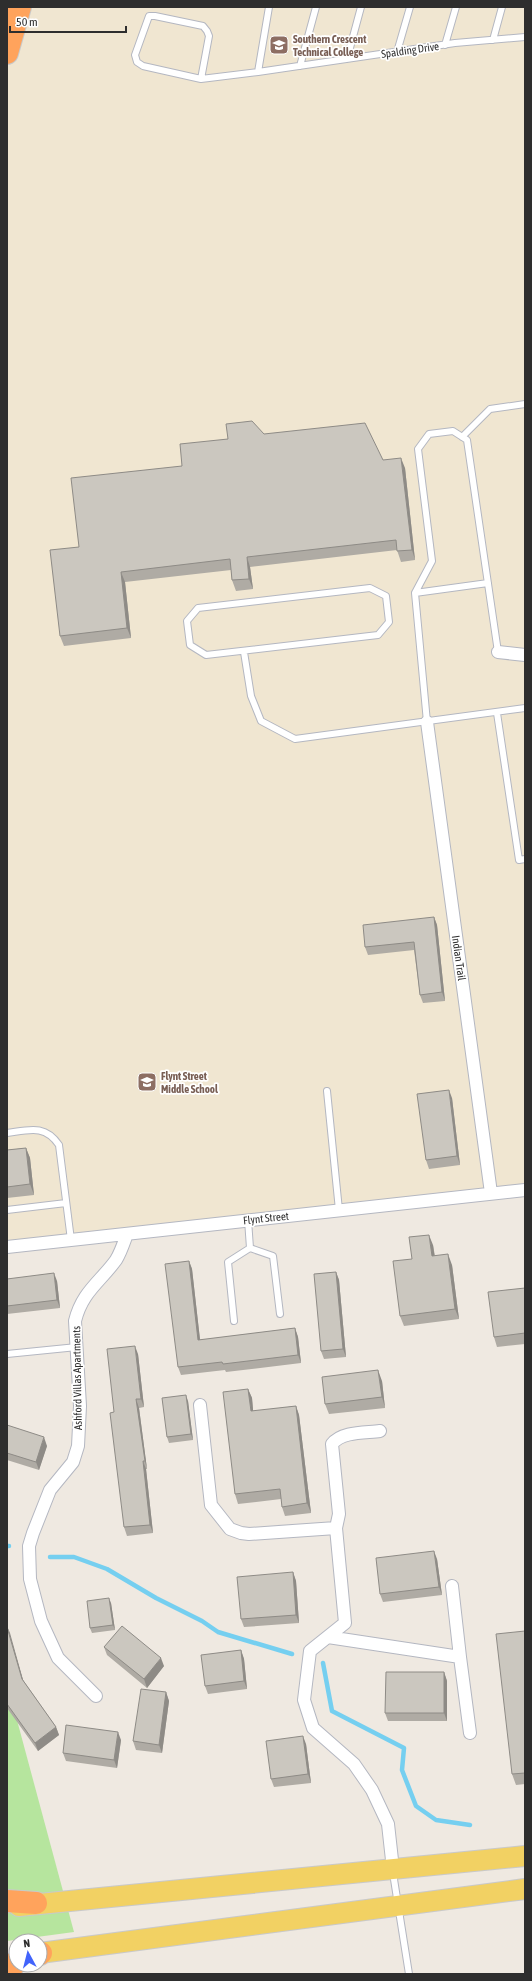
<svg xmlns="http://www.w3.org/2000/svg" width="532" height="1981" font-family="'Asap Condensed',sans-serif">
  <rect width="100%" height="100%" fill="#efe9e1"/>
  <path fill="#f0e6d1" d="M7,7H525V1190L7,1248Z"/>
  <path fill="#b6e59e" d="M7,1683L74,1932L7,1941Z"/>
  <g fill="none" stroke-linecap="round" stroke-linejoin="round">
    <path stroke="#75cff0" stroke-width="4.5" d="M7,1546H9
      M50,1557H74L107,1569L156,1598L202,1621L218,1632L292,1654
      M323,1663L332,1711L404,1748L402,1770L416,1806L436,1820L470,1825"/>
    <g stroke="#b4b7c1" stroke-width="8">
      <path id="lane" d="M493,40L502,7
        M445,45L456,7
        M397,52L410,7
        M347,59L361,7
        M300,66L316,7
        M258,72L269,7
        M201,79L209,36L207,31L203,26L155,16H149L135,55L137,62L143,66L201,79L258,72L455,43L525,37
        M462,437L490,409L525,404
        M370,588L386,596L389,622L378,635L206,655L190,645L187,621L198,608Z
        M415,593L488,583
        M244,652L251,696L261,721L295,739L525,708
        M497,713L519,860L525,859
        M427,722L415,593L432,561L418,449L429,434L453,431L467,440L498,652
        M327,1091L339,1210
        M7,1133C29,1130 45,1124 59,1145L71,1240
        M7,1210L66,1203
        M248,1220L250,1248L273,1256L280,1314
        M234,1321L228,1262L250,1248
        M7,1354L77,1347
        M393,1873L409,1974"/>
    </g>
    <g stroke="#b4b7c1" stroke-width="14">
      <path id="street" d="M498,652L525,655
        M427,722L491,1193
        M7,1247L525,1190
        M200,1405L211,1505L230,1529L241,1533L249,1534L336,1528L345,1623L310,1651L304,1700L313,1728L354,1764L372,1790L388,1824L393,1869
        M336,1528L339,1514L332,1444C342,1431 366,1433 380,1431
        M328,1637L460,1657L452,1586
        M460,1657L470,1733
        M96,1696L58,1658L41,1621L30,1579L29,1546L33,1533L50,1490L73,1462L78,1446L80,1406L75,1321C82,1292 100,1282 116,1260C121,1252 124,1242 127,1234"/>
    </g>
    <g stroke="#c9c9c9" stroke-width="22">
      <path id="primary" d="M19,1906L525,1856
        M40,1953L525,1889"/>
    </g>
    <g stroke="#c9c9c9" stroke-width="24">
      <path id="highway" d="M7,53L20,7
        M7,1901L36,1903
        M40,1954L41,1953
        M7,1966L16,1963"/>
    </g>
    <use href="#lane" stroke="#fff" stroke-width="6"/>
    <use href="#street" stroke="#fff" stroke-width="12"/>
    <use href="#primary" stroke="#f2d163" stroke-width="20"/>
    <use href="#highway" stroke="#ffa35c" stroke-width="22"/>
  </g>
  <path fill="#afaba4" d="M264,434L383,460L405,468L415,560L401,562L397,550L250,567L253,589L236,591L232,580L231,570L125,582L131,638L64,646L60,636L79,547L182,466L228,439Z
    M434,917L437,925L445,1001L423,1003L420,995L414,950L368,955L365,947Z
    M452,1098L460,1165L429,1169L426,1160Z
    M26,1148L30,1158L34,1195L7,1198V1150Z
    M433,1245L435,1256L452,1265L459,1319L404,1326L400,1316L412,1259Z
    M189,1261L192,1269L200,1340L295,1328L298,1337L301,1363L226,1372L225,1370L181,1375L178,1367Z
    M336,1272L339,1280L346,1357L324,1359L321,1351Z
    M7,1279L57,1281L60,1308L7,1314Z
    M525,1288V1344L497,1347L494,1337Z
    M138,1354L144,1407L139,1408L147,1469H146L153,1533L127,1536L124,1527L114,1412Z
    M382,1381L385,1408L329,1414L325,1404Z
    M248,1389L252,1398L253,1411L296,1406L299,1415L311,1513L285,1516L282,1507L281,1499L238,1504L235,1494Z
    M188,1401L193,1440L169,1443L167,1437Z
    M7,1425L47,1446L39,1470L7,1460Z
    M437,1559L442,1595L383,1602L380,1594Z
    M293,1572L296,1581L299,1623L244,1627L241,1619Z
    M111,1603L115,1630L92,1633L90,1628Z
    M7,1626L23,1680L56,1727L59,1735L38,1751L7,1708Z
    M525,1631V1784L516,1785L512,1774Z
    M104,1647L164,1666L147,1688L107,1655Z
    M241,1650L244,1659L247,1689L208,1694L205,1686Z
    M444,1672L447,1681V1721H388L385,1713Z
    M166,1692L169,1701L162,1753L136,1750L133,1741Z
    M121,1740L117,1768L66,1761L63,1753Z
    M306,1744L311,1783L274,1787L271,1779Z"/>
  <path fill="#8e8b86" d="M401,458L405,468L415,560L412,550Z
    M247,557L250,567L253,589L249,579Z
    M121,572L125,582L131,638L127,628Z
    M434,917L437,925L445,1001L442,992Z
    M449,1090L452,1098L460,1165L457,1156Z
    M26,1148L30,1158L34,1195L30,1184Z
    M429,1235L433,1245L436,1267L432,1256Z
    M448,1254L452,1265L459,1319L455,1309Z
    M189,1261L192,1269L201,1348L198,1340Z
    M336,1272L339,1280L346,1357L343,1349Z
    M54,1273L57,1281L60,1308L57,1300Z
    M295,1328L298,1337L301,1363L298,1355Z
    M135,1346L138,1354L144,1407L141,1399Z
    M378,1370L382,1381L385,1408L382,1397Z
    M248,1389L252,1398L254,1421L251,1411Z
    M186,1395L188,1401L193,1440L191,1434Z
    M136,1399L139,1408L147,1469L145,1461Z
    M296,1406L299,1415L311,1513L307,1503Z
    M44,1437L47,1446L39,1470L36,1462Z
    M143,1461L146,1469L153,1533L150,1525Z
    M434,1551L437,1559L442,1595L439,1587Z
    M293,1572L296,1581L299,1623L296,1615Z
    M109,1598L111,1603L115,1630L113,1625Z
    M7,1626L10,1633L25,1687L22,1679Z
    M241,1650L244,1659L247,1689L244,1681Z
    M161,1658L164,1666L147,1688L144,1679Z
    M444,1672L447,1681V1721L444,1713Z
    M166,1692L169,1701L162,1753L159,1745Z
    M56,1727L59,1735L38,1751L35,1743Z
    M118,1732L121,1740L117,1768L114,1760Z
    M303,1736L306,1744L311,1783L308,1774Z"/>
  <path fill="#cbc7bf" stroke="#8e8b86" d="M252,421L264,434L365,423L383,460L401,458L412,550L397,551L396,540L247,557L249,579L232,580L230,559L121,572L127,628L60,636L50,550L79,547L71,478L182,466L180,444L228,439L226,424Z
    M434,917L442,992L420,995L414,942L365,947L363,925Z
    M449,1090L457,1156L426,1160L417,1094Z
    M26,1148L30,1184L7,1187V1150Z
    M429,1235L432,1256L448,1254L455,1309L400,1316L393,1261L412,1259L409,1237Z
    M189,1261L198,1340L295,1328L298,1355L223,1364L222,1362L178,1367L165,1264Z
    M336,1272L343,1349L321,1351L314,1274Z
    M54,1273L57,1300L7,1306V1279Z
    M525,1288V1333L494,1337L488,1292Z
    M135,1346L141,1399H136L145,1461H143L150,1525L124,1527L110,1413L114,1412L107,1349Z
    M378,1370L382,1397L325,1404L322,1377Z
    M248,1389L251,1411L296,1406L307,1503L282,1507L280,1489L235,1494L223,1392Z
    M186,1395L191,1434L167,1437L162,1398Z
    M7,1425L44,1437L36,1462L7,1453Z
    M434,1551L439,1587L380,1594L376,1558Z
    M293,1572L296,1615L241,1619L237,1577Z
    M109,1598L113,1625L90,1628L87,1601Z
    M122,1626L161,1658L144,1679L104,1647Z
    M7,1627L22,1679L56,1727L35,1743L7,1704Z
    M525,1631V1773L512,1774L496,1634Z
    M241,1650L244,1681L205,1686L201,1655Z
    M386,1672H444V1713H385Z
    M141,1689L166,1692L159,1745L133,1741Z
    M66,1725L118,1732L114,1760L63,1753Z
    M303,1736L308,1774L271,1779L266,1741Z"/>
  <defs>
    <g id="university-square" transform="scale(1)"><rect x="-9" y="-9" width="18" height="18" rx="4" fill="#8d6e63" stroke="#fff"/><path d="M0-5L7-2L0 1L-7-2ZM-4 1L0 2.5L4 1V4Q0 6-4 4Z" fill="#fff"/></g>
    <g id="school-square" transform="scale(1)"><rect x="-9" y="-9" width="18" height="18" rx="4" fill="#8d6e63" stroke="#fff"/><path d="M0-5L7-2L0 1L-7-2ZM-4 1L0 2.5L4 1V4Q0 6-4 4Z" fill="#fff"/></g>
  </defs>
  <g fill-rule="evenodd">
    <use href="#university-square" x="279" y="45"/>
    <use href="#school-square" x="147" y="1082"/>
  </g>
  <g text-anchor="middle" dominant-baseline="central" stroke-width="3.5" stroke-linejoin="round" paint-order="stroke">
    <g font-size="11" font-weight="bold" fill="#785e54" stroke="#fff" text-anchor="start">
      <text x="293" y="39">Southern Crescent<tspan x="293" dy="13">Technical College</tspan></text>
      <text x="161" y="1076">Flynt Street<tspan x="161" dy="13">Middle School</tspan></text>
    </g>
    <g font-size="11" fill="#2e2e2e" stroke="#fff">
      <text transform="translate(410 50) rotate(-8)">Spalding Drive</text>
      <text transform="translate(459 958) rotate(82)">Indian Trail</text>
      <text transform="translate(266 1218) rotate(-6)">Flynt Street</text>
      <text transform="translate(77 1378) rotate(-91)">Ashford Villas Apartments</text>
    </g>
  </g>
  <rect width="532" height="1981" fill="none" stroke="#2e2e2e" stroke-width="16"/>
  <g transform="translate(28 1953) rotate(353)"><circle r="19" fill="#ffffff" stroke="#ababab"/>
  <path d="M0-3L7 15L0 10L-7 15Z" fill="#4264fb"/>
  <text y="-6" font-size="11" font-weight="bold" text-anchor="middle" fill="#2e2e2e">N</text>
  </g>
  <path d="M10 26v6h116v-6" fill="none" stroke="#2e2e2e" stroke-width="2"/>
  <text x="16" y="26" font-size="12" fill="#2e2e2e" stroke="#ffffff" stroke-width="3" paint-order="stroke">50 m</text>
</svg>
